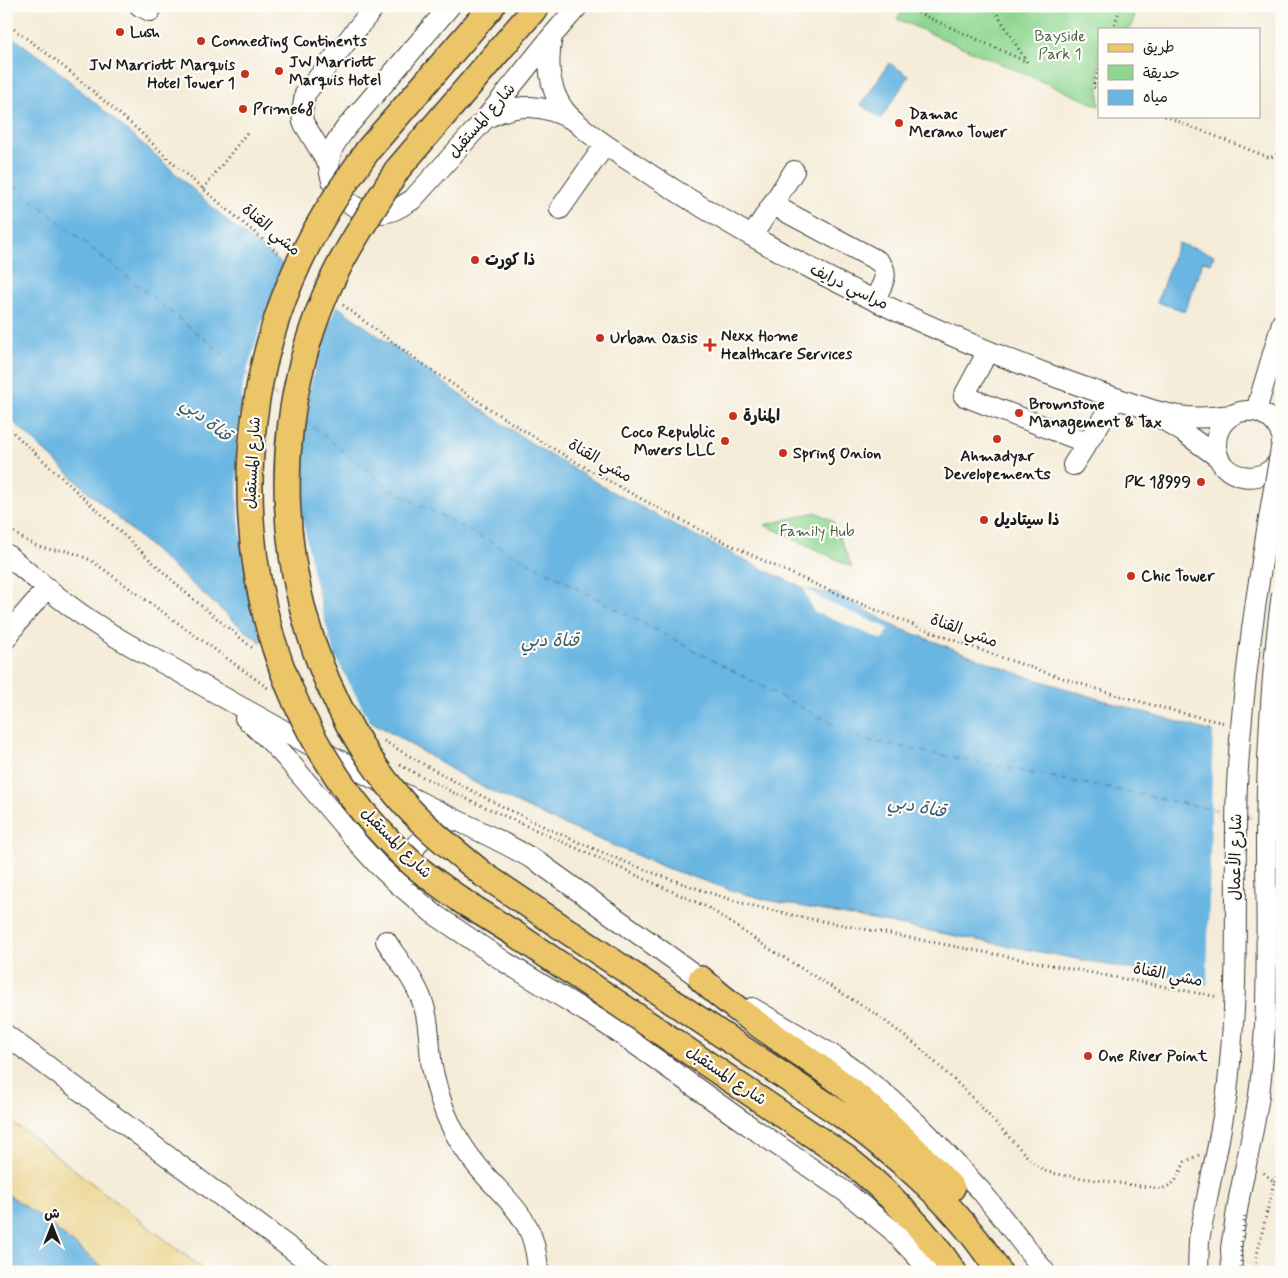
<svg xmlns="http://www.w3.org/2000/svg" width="1288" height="1278" font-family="Mynerve,'Playpen Sans Arabic',sans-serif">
  <rect width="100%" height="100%" fill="#fdfcf7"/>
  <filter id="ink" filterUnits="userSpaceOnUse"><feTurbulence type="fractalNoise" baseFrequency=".02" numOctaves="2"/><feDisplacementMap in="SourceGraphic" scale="10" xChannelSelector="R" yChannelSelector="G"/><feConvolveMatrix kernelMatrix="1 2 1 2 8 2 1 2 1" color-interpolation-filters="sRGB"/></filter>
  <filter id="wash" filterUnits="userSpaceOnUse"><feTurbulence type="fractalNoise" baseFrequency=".0096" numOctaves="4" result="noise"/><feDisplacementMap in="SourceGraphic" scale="20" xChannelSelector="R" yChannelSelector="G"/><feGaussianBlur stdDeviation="1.12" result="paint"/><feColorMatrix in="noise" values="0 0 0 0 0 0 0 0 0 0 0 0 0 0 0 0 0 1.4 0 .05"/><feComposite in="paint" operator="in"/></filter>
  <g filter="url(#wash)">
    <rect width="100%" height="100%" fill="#f4ecd8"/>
    <path fill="#8fd791" stroke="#567a56" d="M905,6H1138L1130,29H1099V106L897,19Z
      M816,512L833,521L852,567L765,525Z"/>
    <path fill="#eeda9e" stroke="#857b5d" d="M6,1119L23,1130L207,1272H108L46,1221L6,1193Z"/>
    <path fill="#69b6e2" stroke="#42697f" d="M6,33L45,60L152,152L233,226L345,312L462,396L543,451L609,490L688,532L777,576L809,590L837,594L896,627L959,651L1025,676L1119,705L1206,730L1282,746V998L767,900L734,891L669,869L555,821L471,781L354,711L242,628L95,498L6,415Z
      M889,63L909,76L881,118L861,105Z
      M1178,243L1214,255L1211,263L1203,261L1185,311L1157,302Z
      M6,1193L46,1221L108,1272H6Z"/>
    <path fill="#f4ecd8" d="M285,263L338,303L323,337L308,393L301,451V510L312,569L322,611L335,656L371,724L353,713L263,647L246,574L238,510L237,447L243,384L263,320Z
      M803,587L809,590L823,600L888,628L883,640L813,611Z
      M1213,728L1282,743V1001L1207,986Z"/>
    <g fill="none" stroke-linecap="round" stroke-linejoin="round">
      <path stroke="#3b5a6b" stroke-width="1" stroke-dasharray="6 5" stroke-linecap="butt" d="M6,179L249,375
        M272,393L282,402
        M305,420L387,487L861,739L1227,812
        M1246,816L1256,818
        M1275,822L1282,823"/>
    </g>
  </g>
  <g filter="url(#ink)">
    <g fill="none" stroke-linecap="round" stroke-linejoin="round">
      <g stroke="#3c3b38" stroke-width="22">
        <path id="minor" d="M140,6L150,11
          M450,6L346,128C341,135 335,142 332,150C320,182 349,214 380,213C392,213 402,206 412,200L486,118L552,36L578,6
          M552,36C547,62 548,89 565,111C571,119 581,126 589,133C610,149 632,162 654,177C777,256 908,322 1045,373C1066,381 1087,388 1107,395C1134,404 1159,414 1187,417C1202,418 1217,417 1232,415
          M487,118C518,102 543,104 573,120
          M329,165L303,122L302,113L305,94L375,6
          M773,205L878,261C892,273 881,287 874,300
          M560,209L605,145
          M752,236L794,171
          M988,351L964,396L1087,443
          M1256,411L1282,323
          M1156,415L1183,432L1219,458
          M1282,436C1269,398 1217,405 1216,444C1215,483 1273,489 1282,452
          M1073,465L1116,398
          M6,554C37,580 68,607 102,628C127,645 154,658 181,673C255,716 330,756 406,795C450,818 496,837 538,862L701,979L714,986
          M6,639L17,623L47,588
          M245,718L269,740L286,758L358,843L377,864L397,883L434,914L505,962L598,1019L628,1039L738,1118L847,1193L892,1230L912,1251L931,1272
          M410,874C410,869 409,863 411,858C415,843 429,828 445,825
          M386,941C400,963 419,985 425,1010C430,1029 429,1048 432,1067C437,1091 444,1114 456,1135C464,1149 474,1163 485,1175C498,1190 514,1204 524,1221C534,1236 537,1254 538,1272
          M752,1008L831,1054L852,1068L891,1099L928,1134L982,1192L1045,1272
          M6,1035L322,1272
          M1198,1272L1199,1240L1208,1193
          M1232,1272L1231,1248L1239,1198"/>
      </g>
      <g stroke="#3c3b38" stroke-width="28">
        <path id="major" d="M368,150L492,6
          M397,170L537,6
          M484,875L840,1114C900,1157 959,1208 999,1272
          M462,901L515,934L845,1157C887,1191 924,1227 954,1272
          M701,979C743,1017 791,1046 836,1079C878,1111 916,1149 952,1188"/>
      </g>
      <path stroke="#3c3b38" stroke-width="3" stroke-dasharray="1 4" stroke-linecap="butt" d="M917,6L914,11L1027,62L992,6
        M6,23L53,58L95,93L136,128L175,165L281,255
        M1113,29L1121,6
        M1099,69L1093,87L1099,90
        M1165,116L1270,158L1282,151
        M203,189L249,130
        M343,305C546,462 778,582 1021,664C1088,687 1156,708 1225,723
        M6,426L186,593L255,650
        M6,526C18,536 31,545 47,549C52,550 57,550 62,550C73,552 82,556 92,561L268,688
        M384,741C492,806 606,860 726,898C749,906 773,910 796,916L1218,997
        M400,765L456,794L709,908L768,948L876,1014L920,1048L969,1094L1034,1164L1047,1172L1068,1176L1162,1189L1175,1182L1185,1162L1199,1155
        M1274,1182L1282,1167
        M1256,1272L1255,1263L1274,1182L1263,1172"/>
      <use href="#minor" stroke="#fff" stroke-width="20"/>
      <use href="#major" stroke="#ecc569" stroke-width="25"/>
      <g stroke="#3c3b38" stroke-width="22" stroke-linecap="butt">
        <path id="minor-bridge" d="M1208,1193C1215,1162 1221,1131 1226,1100C1230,1070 1232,1039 1234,1009C1238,935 1234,860 1237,785C1243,670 1262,556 1282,443
          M1239,1198C1246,1164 1254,1129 1259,1095C1270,1009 1266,924 1266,838C1267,756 1271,674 1282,593"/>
      </g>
      <g stroke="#3c3b38" stroke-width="28" stroke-linecap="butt">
        <path id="major-bridge" d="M368,150C358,165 347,180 337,195C312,233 291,275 277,318C232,455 243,607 312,735C327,762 344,789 364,813C379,831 396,849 414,865C429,878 446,889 462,901
          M397,170C372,212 343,252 324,298C256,461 283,657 396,794C421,825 454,850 484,875"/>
      </g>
      <path stroke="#3c3b38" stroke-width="3" stroke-dasharray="1 4" stroke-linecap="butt" d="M1241,1272V1245L1245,1214"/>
      <use href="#minor-bridge" stroke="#fff" stroke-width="20"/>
      <use href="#major-bridge" stroke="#ecc569" stroke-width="25"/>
    </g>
  </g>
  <g fill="#c8321e" stroke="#fdfcf7" stroke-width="2">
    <circle cx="120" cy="32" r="5"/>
    <circle cx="201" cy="41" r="5"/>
    <circle cx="279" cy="71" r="5"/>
    <circle cx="245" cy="74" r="5"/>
    <circle cx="243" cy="109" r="5"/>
    <circle cx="899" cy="123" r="5"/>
    <circle cx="475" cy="260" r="5"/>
    <circle cx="600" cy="338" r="5"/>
    <path d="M707.5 337.5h5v5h5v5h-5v5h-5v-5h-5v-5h5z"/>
    <circle cx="1019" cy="413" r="5"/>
    <circle cx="733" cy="416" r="5"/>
    <circle cx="997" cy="439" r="5"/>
    <circle cx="725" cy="441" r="5"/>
    <circle cx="783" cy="453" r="5"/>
    <circle cx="1201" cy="482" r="5"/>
    <circle cx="984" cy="520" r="5"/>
    <circle cx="1131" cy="576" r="5"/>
    <circle cx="1088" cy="1056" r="5"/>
  </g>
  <g text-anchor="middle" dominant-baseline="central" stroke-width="4.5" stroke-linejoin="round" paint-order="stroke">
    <g font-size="16" font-weight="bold" fill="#1c1c1c" stroke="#fdfcf7" text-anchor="start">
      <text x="130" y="32">Lush</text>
      <text x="211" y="41">Connecting Continents</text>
      <text x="289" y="62">JW Marriott<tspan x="289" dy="18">Marquis Hotel</tspan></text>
      <text x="235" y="65" text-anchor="end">JW Marriott Marquis<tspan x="235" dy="18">Hotel Tower 1</tspan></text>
      <text x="253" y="109">Prime68</text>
      <text x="909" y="114">Damac<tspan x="909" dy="18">Merano Tower</tspan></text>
      <text x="485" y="260">ذا كورت</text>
      <text x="721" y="336">Nexx Home<tspan x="721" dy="18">Healthcare Services</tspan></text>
      <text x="610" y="338">Urban Oasis</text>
      <text x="1029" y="404">Brownstone<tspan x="1029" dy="18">Management &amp; Tax</tspan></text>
      <text x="743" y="416">المنارة</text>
      <text x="715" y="432" text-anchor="end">Coco Republic<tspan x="715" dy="18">Movers LLC</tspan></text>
      <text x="793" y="453">Spring Onion</text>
      <text x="997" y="456" text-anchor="middle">Ahmadyar<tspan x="997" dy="18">Developements</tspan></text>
      <text x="1191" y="482" text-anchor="end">PK 18999</text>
      <text x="994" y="520">ذا سيتاديل</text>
      <text x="1141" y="576">Chic Tower</text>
      <text x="1098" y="1056">One River Point</text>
    </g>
    <g font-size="16" fill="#445d45" stroke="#fdfcf7">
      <text x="1060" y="36">Bayside<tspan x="1060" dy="18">Park 1</tspan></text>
      <text x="817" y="531">Family Hub</text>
    </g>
    <g font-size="16" fill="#1c1c1c" stroke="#fdfcf7">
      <text transform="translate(482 121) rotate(-49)">شارع المستقبل</text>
      <text transform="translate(271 230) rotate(40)">مشي القناة</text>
      <text transform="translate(849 287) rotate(26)">مراسي درايف</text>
      <text transform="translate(600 461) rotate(30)">مشي القناة</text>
      <text transform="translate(253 463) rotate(-87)">شارع المستقبل</text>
      <text transform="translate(964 631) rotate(20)">مشي القناة</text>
      <text transform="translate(396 843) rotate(45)">شارع المستقبل</text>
      <text transform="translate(1236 857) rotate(-89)">شارع الأعمال</text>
      <text transform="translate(1168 975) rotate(11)">مشي القناة</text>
      <text transform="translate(726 1076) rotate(34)">شارع المستقبل</text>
    </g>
    <g font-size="18" font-style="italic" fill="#3b5a6b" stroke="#fdfcf7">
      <text transform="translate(206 420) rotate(39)">قناة دبي</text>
      <text x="550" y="641">قناة دبي</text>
      <text transform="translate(917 807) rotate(11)">قناة دبي</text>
    </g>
  </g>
  <rect width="1288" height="1278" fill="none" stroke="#fdfcf7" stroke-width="25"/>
  <rect x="1098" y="28" width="162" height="90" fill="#fdfcf7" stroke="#a3a29f"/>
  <rect x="1108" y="44" width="25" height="8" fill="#ecc569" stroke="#a3a29f"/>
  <text x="1143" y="52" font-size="15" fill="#1c1c1c">طريق</text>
  <rect x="1108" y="65" width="25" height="15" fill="#8fd791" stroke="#a3a29f"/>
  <text x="1143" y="78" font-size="15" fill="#1c1c1c">حديقة</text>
  <rect x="1108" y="90" width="25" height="15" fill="#69b6e2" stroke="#a3a29f"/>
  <text x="1143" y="102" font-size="15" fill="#1c1c1c">مياه</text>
  <g transform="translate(52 1226)" stroke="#fdfcf7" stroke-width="4" paint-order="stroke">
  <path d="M0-4L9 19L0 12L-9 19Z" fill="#1c1c1c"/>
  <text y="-8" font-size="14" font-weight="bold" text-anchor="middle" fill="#1c1c1c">ش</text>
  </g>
</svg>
